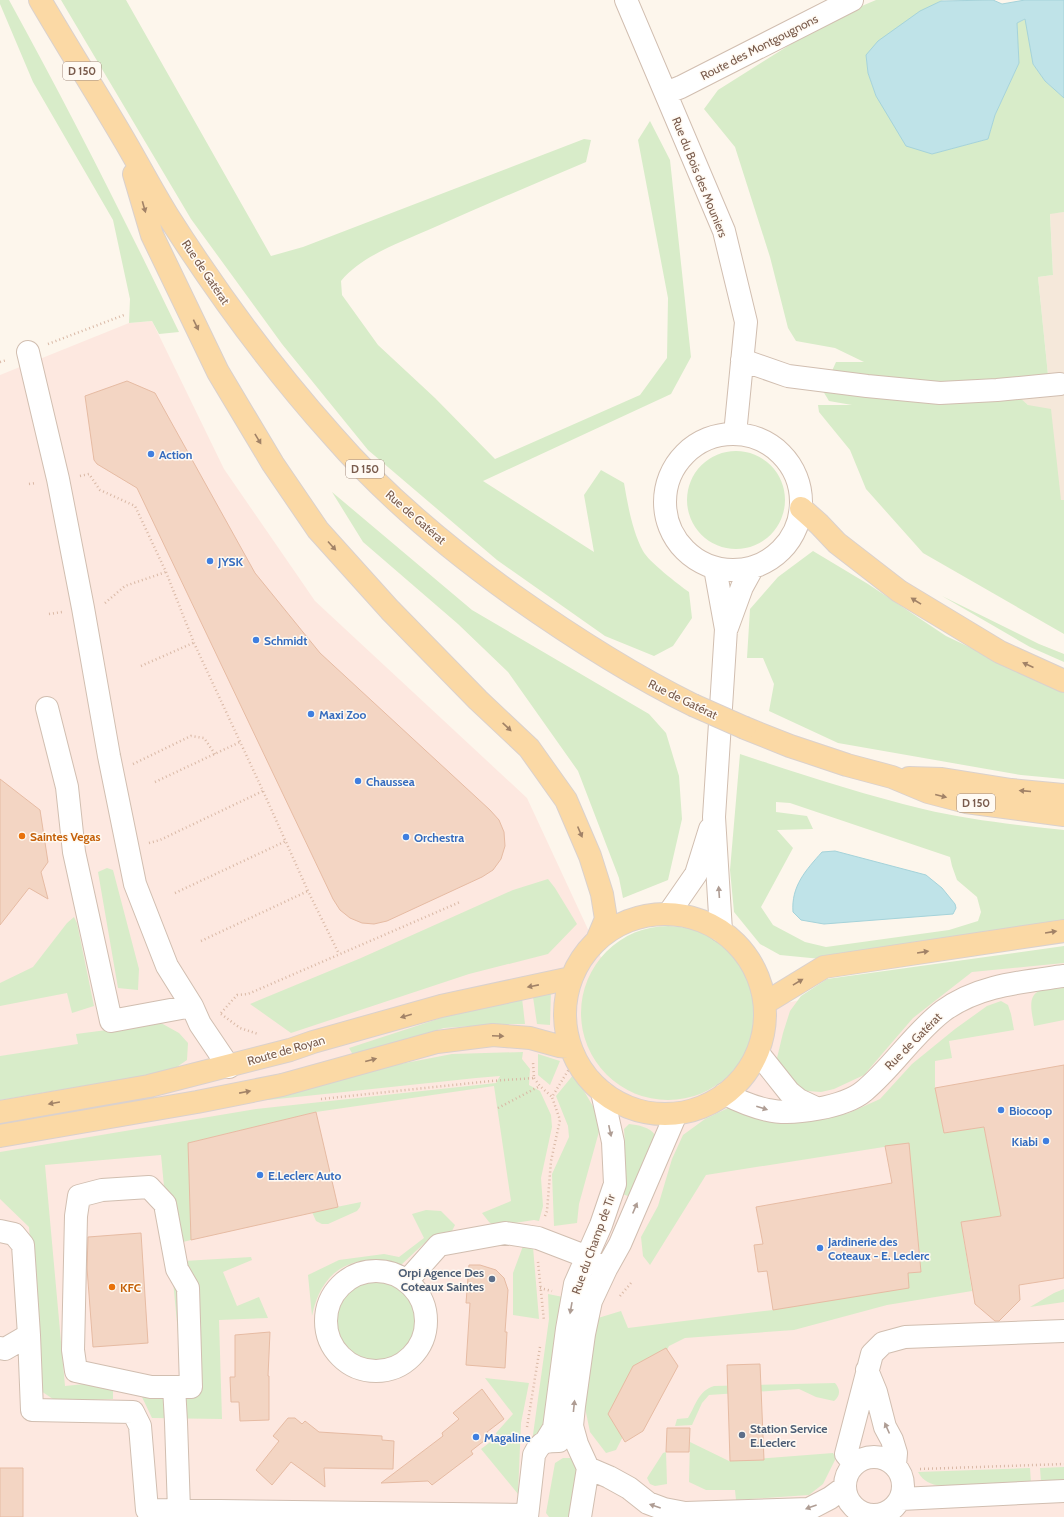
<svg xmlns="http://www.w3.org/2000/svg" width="1064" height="1517" font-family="Cabin,sans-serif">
  <rect width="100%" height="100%" fill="#fdf6ec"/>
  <path fill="#f5e8da" d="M1064,212V500H1061L1028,405L1009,389L1048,375L1038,277L1053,275L1050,213Z"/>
  <path fill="#fde8e0" d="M152,321L224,469L315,601L527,798L637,1035L944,969L1064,955V1517H0V375L129,323Z"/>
  <path fill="#d8ecc9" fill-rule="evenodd" d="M0,0H9C69,109 125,220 179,332L159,334L152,321L129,323L130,299L113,220L33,82L0,4Z
    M61,0H126L271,256L303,247L584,139L591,140L586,162C536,183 485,205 435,227C404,241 362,255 341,281L342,295L378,345L435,398L495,459L640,395L667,358L668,298L638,140L650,121L670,160L691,357L671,394L483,481L594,552L584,495L601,470L624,483C628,506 632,530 643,551C648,561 679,585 689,592L692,618L673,646L654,656L605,636L497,560L368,450L282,344L191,219Z
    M876,0H944L940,1L866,55L868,73L876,96L932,154L988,139L995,115L1019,63L1017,23L1026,19L1033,64L1045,81L1064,98V212L1050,214L1053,275L1038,277L1048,375L1010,389L1028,405L1051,409L1061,500H1064V634L923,553L866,489L850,450L819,412L818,405H852L829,401L823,391L836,362H864L835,348L796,341L788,328L770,257L735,147L704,109L718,90L831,19Z
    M687 500a49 49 0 1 1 98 0a49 49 0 1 1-98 0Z
    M332,492L472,610L649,714L666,733L679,776L682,819L668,880L623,898L619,878L578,771L508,672L458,624L363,542Z
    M813,551L868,584L946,636L1064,692V779L1021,775L838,743L769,711L774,684L763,658H747L750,609L778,577Z
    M942,596L1039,644L1064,654V662L1030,647Z
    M740,754C800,774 861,794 923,809C969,820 1017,825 1064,830V925L821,959L780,955L760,944L734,912L730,870ZM776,802L790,803L950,857L952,866L957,880L977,897L981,912L978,921L949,930L826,947L805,942L773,925L761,907L793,848L777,830L813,829L807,816L776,812Z
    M107,868L113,870L139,969L138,990L118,988L98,872Z
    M548,879L555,888L577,924L548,954L469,974L291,1033L250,1004L361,958L513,890Z
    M74,917L77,923L94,1006L72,1013L67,993L0,1006V983L33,967L67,923Z
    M581 1013a87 87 0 1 1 174 0a87 87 0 1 1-174 0Z
    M1064,946V963L972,972L913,1018L864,1075L834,1089L821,1092L807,1091L795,1086L783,1073L777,1058L783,1033L790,1011L801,996L827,979Z
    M1064,988V1020L1034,1026C1033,1016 1026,997 1039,991C1045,988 1057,989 1064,988Z
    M551,990L550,1025L537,1024L533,997Z
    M522,998L525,1024H500L444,1028L353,1055L349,1048L444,1017Z
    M1001,1001L1008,1005L1011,1014L1014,1030L949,1041L952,1058L935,1061V1088L944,1133L984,1127L1001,1216L961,1222L972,1291L887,1305L794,1330L685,1338L669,1346L616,1450L606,1453L590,1432L584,1403L598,1318L621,1311L628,1328L773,1310L908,1273L921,1272L909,1143L706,1175L650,1265L643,1256L641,1237L658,1206L672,1159L683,1135L705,1119L728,1108L737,1107L770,1119L813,1121L849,1113L880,1099L912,1064L955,1029L987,1006Z
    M161,1023L179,1033L188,1043L187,1060L171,1071L0,1100V1056L78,1044L76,1034Z
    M523,1052L522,1059L530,1069L529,1085L540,1091L551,1115L552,1127L541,1178L543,1206L539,1221L534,1220L494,1226L489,1222L482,1213L511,1201L494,1086L316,1112L188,1143L191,1240L183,1242L184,1261L251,1257L252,1260L223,1272L237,1306L259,1297L268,1318L219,1320L222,1419L152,1418L142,1397L140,1379L182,1375L161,1155L45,1165L65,1386L113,1381V1399L56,1401L41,1391L29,1227L0,1199V1152L256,1109L496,1083L500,1076L476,1078L268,1100V1097L364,1071L452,1054Z
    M538,1054L560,1061L550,1085L538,1075Z
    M574,1074L594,1108L600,1128L579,1204L577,1223L554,1226L552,1174L569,1137L568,1126L556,1096Z
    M629,1124C638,1125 650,1127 655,1135L633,1198L620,1193C623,1172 626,1151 624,1129Z
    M361,1202L360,1207L357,1211L328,1224H322L316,1221L312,1212Z
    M426,1210L441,1211L455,1225L451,1233L432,1236L401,1265C355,1252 322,1267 312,1316L308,1275L339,1260L384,1254L399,1257L424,1238L412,1214Z
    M523,1246L533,1247L539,1319L513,1315V1273Z
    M333 1320a41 41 0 1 1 82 0a41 41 0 1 1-82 0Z
    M1064,1289V1302L1030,1307L1054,1293Z
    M548,1294L563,1297L546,1425L532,1442L549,1319Z
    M485,1378L529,1383L521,1423L518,1494L481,1449L497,1437L496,1433L513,1414Z
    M835,1383C841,1390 840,1396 834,1401L816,1397L799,1389L709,1395L702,1403L692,1425L675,1426L677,1419L688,1418C696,1405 698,1391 714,1386Z
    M690,1442L729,1461L833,1453L836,1458L823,1484L809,1495L736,1500L735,1490H706L689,1482Z
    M666,1452L667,1484L655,1486L650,1484L647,1478L663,1453Z
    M563,1458H571L578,1461L579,1481L571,1517H549L546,1513L555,1463Z
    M1064,1467V1481L1041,1482L1040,1468Z
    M1030,1468L1031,1483L941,1486C930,1484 924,1482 918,1472Z"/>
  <path fill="#bfe3e8" stroke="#a5d3da" d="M993,0L1002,4L1025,0H1064V98L1045,81L1033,64L1025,19L1017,23L1019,63L995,115L988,139L932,154L906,146L876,96L868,73L866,55L878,41L920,11L941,1Z
    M835,851L926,875L942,888L955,904L956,908L953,914L824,924L801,920L793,912C791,886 806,870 822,852Z"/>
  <path fill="#f3d5c3" stroke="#e6bba3" d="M127,381L155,393L255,573L320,653L490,810L499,820L504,832L505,846L501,859L493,870L482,877L387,921L374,924L362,923L350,918L340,910L333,899L137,488L97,464L94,460L85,396Z
    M0,779L40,810L48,862L41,872L48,899L29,888L0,925Z
    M1064,1065V1278L1019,1285L1020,1300L999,1321H995L975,1304L961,1222L1001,1216L984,1127L944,1133L935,1088Z
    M316,1112L338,1207L191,1240L188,1143Z
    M909,1143L921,1272L908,1273L909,1288L773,1310L767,1271L758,1272L754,1245L763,1244L756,1207L892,1183L885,1146Z
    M141,1233L148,1343L93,1347L87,1268L88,1237Z
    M469,1265H480L496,1270L504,1278L508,1290L505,1332H507L505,1368L466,1365L470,1303H466Z
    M270,1332L268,1376H269V1420L240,1421L239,1402H231L230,1377H235V1335Z
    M666,1348L678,1366L643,1431L625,1442L608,1414L633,1366Z
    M760,1364L764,1460L730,1461L727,1365Z
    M482,1389L504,1419L487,1432L489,1437L471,1451L473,1454L432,1485L428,1481L381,1483L443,1436L442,1433L459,1419L453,1413Z
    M288,1418H295L302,1424L305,1421L319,1432L382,1436V1440L394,1441L393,1469L324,1468L325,1487L291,1462L272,1485L256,1470L279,1441L273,1436Z
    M667,1428H690L689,1452H666Z
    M0,1468H23V1517H0Z"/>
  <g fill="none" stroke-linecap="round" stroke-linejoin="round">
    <g stroke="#d1beb0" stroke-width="24">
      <path id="minor" d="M626,0L724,231L746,322L735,434
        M666,93L681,87L852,0
        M28,352L58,479L83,608L109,756L135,884L167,966L192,1006
        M742,360L788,376L867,386L940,393L997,390L1060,384
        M665 502a68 68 0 1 1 136 0a68 68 0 1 1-136 0Z
        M715,568L726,629L714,817L721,931
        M727,628L742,587L753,567
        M47,708L67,787L74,852L111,1021L192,1006L200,1024L229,1067
        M669,913L696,874L710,829
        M758,1053L789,1092L799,1100L816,1108
        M725,1094C739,1101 753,1107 768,1110C792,1116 845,1107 864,1091C893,1067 913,1034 943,1011C978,985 1022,982 1064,976
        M149,1187L165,1204L177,1269L188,1288L191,1387H151L76,1371L73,1350L76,1216L79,1196L102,1190Z
        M0,1231L14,1234L23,1245L29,1335L5,1349L0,1348
        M326 1321a50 50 0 1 1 100 0a50 50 0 1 1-100 0Z
        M407,1281L439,1245L505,1233L538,1238L577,1253L599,1265
        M29,1335L32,1410L133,1412L140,1426L147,1510L527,1515
        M867,1370L876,1392L885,1427L892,1440L896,1453L895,1465
        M174,1387L176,1422L179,1510
        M546,1441L554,1428L567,1329L575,1284L601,1225L615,1184L613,1142L602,1092
        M845 1486a29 29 0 1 1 58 0a29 29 0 1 1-58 0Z
        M854,1464L846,1454L872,1354L883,1343L905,1337L1064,1331
        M588,1468L609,1477L629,1488L648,1503L664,1509L685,1513L809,1509L830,1498L845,1487
        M901,1499L1064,1491
        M527,1517L534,1455C541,1441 545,1441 559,1441
        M580,1517L588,1468L577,1444L572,1426L574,1406L584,1334L591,1301L606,1269L620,1244L676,1114"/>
    </g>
    <g stroke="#dad1cd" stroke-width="24">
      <path id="major" d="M40,0C68,48 98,95 126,143C140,167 153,192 168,216C217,293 272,368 333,436C385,496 449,549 513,595C571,636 630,674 693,705
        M134,174L152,235L218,372L273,464L318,530L390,610L478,700L529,748L566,800L590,856L602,894L606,919L598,938
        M801,508L819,524L837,543L899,591L1000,652L1064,681
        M745,728L790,746L847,765L892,777L928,792L966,802L1064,815
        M909,778L942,779L1011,790L1064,795
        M565 1014a100 100 0 1 1 200 0a100 100 0 1 1-200 0Z
        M765,1003L824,967L1064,931
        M0,1112L149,1086L290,1050L313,1042L441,1006L571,978
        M0,1136L197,1102L282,1085L437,1042L493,1035L530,1038L559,1046L569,1047"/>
    </g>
    <path stroke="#d9b8a5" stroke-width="2.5" stroke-dasharray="1 3" stroke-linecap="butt" d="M48,344L124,315
      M0,362L7,360
      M80,476L89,474L100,490L135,506L166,572L194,643L263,791L308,891L339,954
      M29,484L36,483
      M105,603L125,586L166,572
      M49,614L62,612
      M141,666L193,643
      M133,764L191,736L204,738L215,754
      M155,782L240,742
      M149,843L160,840L263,791
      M175,893L286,841
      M201,941L308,891
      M221,1013L237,995L248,994L460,902
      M221,1014L240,1028L258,1034
      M534,1078L540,1086L552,1097
      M321,1099L491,1081L534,1078L533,1062
      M498,1108L540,1086
      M545,1216L547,1211L551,1161L560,1120L552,1097L569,1069
      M538,1262L544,1321
      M540,1288L552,1291
      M620,1296L631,1283
      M527,1427L540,1347
      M920,1469L1064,1464"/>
    <use href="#minor" stroke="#fff" stroke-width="22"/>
    <use href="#major" stroke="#fbd9a5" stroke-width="22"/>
    <g stroke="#dad1cd" stroke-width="24" stroke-linecap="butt">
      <path id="major-bridge" d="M693,705L745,728"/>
    </g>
    <use href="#major-bridge" stroke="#fbd9a5" stroke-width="22"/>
  </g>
  <defs><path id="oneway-solid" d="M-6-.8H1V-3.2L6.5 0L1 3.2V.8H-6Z"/></defs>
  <g fill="#a18267">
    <use href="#oneway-solid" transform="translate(144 207) rotate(74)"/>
    <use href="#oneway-solid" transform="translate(196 325) rotate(64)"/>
    <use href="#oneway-solid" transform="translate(258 439) rotate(59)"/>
    <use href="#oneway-solid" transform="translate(332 546) rotate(48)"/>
    <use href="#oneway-solid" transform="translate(916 601) rotate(-148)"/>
    <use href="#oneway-solid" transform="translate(1028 665) rotate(-156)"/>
    <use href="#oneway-solid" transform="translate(507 727) rotate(43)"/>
    <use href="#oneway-solid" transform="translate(1025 791) rotate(-175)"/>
    <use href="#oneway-solid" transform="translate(941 796) rotate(14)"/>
    <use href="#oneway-solid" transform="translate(580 832) rotate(67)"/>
    <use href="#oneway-solid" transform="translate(1051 932) rotate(-9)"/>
    <use href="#oneway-solid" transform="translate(923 952) rotate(-9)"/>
    <use href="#oneway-solid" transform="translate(798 982) rotate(-31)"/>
    <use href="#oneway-solid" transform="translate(533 986) rotate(169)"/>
    <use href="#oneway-solid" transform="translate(406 1016) rotate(164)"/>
    <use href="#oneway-solid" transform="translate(498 1036) rotate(2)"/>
    <use href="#oneway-solid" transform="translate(371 1060) rotate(-15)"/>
    <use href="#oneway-solid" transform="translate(245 1092) rotate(-11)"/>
    <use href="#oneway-solid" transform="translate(54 1103) rotate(170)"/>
  </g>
  <g fill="#af9d94">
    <use href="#oneway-solid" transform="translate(719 892) rotate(-94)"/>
    <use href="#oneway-solid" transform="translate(762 1108) rotate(17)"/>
    <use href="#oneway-solid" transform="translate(610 1131) rotate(78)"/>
    <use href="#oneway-solid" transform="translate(635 1208) rotate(-67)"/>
    <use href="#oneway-solid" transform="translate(571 1308) rotate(100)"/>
    <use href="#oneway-solid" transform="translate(574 1406) rotate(-84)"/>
    <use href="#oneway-solid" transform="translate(887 1428) rotate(-114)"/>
    <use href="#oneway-solid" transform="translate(655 1506) rotate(-161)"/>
    <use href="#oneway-solid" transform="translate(811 1507) rotate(160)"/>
  </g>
  <g fill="#3f7fe0" stroke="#fffaf3" stroke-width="1.5">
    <circle cx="151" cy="454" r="4"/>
    <circle cx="210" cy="561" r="4"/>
    <circle cx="256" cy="640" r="4"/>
    <circle cx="311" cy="714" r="4"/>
    <circle cx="358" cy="781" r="4"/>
    <circle cx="406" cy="837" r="4"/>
    <circle cx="1001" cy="1110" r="4"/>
    <circle cx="1046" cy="1141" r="4"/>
    <circle cx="260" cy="1175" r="4"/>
    <circle cx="820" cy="1248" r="4"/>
    <circle cx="476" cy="1437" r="4"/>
  </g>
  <g fill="#e8710a" stroke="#fffaf3" stroke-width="1.5">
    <circle cx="22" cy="836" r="4"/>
    <circle cx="112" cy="1287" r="4"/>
  </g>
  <g fill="#5c6f8a" stroke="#fffaf3" stroke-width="1.5">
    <circle cx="492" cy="1279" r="4"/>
    <circle cx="742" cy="1435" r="4"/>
  </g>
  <g text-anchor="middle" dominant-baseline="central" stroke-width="3" stroke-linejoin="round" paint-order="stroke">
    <g fill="#fffaf3" stroke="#a28b7f" stroke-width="1">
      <rect x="63" y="62" width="38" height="18" rx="3"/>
      <rect x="346" y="460" width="38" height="18" rx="3"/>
      <rect x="957" y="794" width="38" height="18" rx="3"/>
    </g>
    <g font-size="11" font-weight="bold" fill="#7a5c4d">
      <text x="82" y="71">D 150</text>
      <text x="365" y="469">D 150</text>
      <text x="976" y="803">D 150</text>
    </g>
    <g font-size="12" fill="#7a5c4d" stroke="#fffaf3">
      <text transform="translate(759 47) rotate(-27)">Route des Montgougnons</text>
      <text transform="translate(700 177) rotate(68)">Rue du Bois des Mouniers</text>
      <text transform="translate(206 272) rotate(56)">Rue de Gatérat</text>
      <text transform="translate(416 517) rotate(41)">Rue de Gatérat</text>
      <text transform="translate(683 699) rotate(26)">Rue de Gatérat</text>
      <text transform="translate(913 1041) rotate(-45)">Rue de Gatérat</text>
      <text transform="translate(286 1050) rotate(-16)">Route de Royan</text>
      <text transform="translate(593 1244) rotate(-70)">Rue du Champ de Tir</text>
    </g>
    <g font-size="12" font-weight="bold" fill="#366cbe" stroke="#fffaf3" text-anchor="start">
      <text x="159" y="454">Action</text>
      <text x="218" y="561">JYSK</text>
      <text x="264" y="640">Schmidt</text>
      <text x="319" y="714">Maxi Zoo</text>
      <text x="366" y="781">Chaussea</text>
      <text x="414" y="837">Orchestra</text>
      <text x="1009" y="1110">Biocoop</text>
      <text x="1038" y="1141" text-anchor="end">Kiabi</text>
      <text x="268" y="1175">E.Leclerc Auto</text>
      <text x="828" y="1241">Jardinerie des<tspan x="828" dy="14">Coteaux - E. Leclerc</tspan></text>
      <text x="484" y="1437">Magaline</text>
    </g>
    <g font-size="12" font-weight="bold" fill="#c56008" stroke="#fffaf3" text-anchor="start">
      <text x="30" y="836">Saintes Vegas</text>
      <text x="120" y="1287">KFC</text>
    </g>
    <g font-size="12" font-weight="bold" fill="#4e5e75" stroke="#fffaf3" text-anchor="end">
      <text x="484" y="1272">Orpi Agence Des<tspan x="484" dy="14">Coteaux Saintes</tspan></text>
      <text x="750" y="1428" text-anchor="start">Station Service<tspan x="750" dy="14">E.Leclerc</tspan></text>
    </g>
  </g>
</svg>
